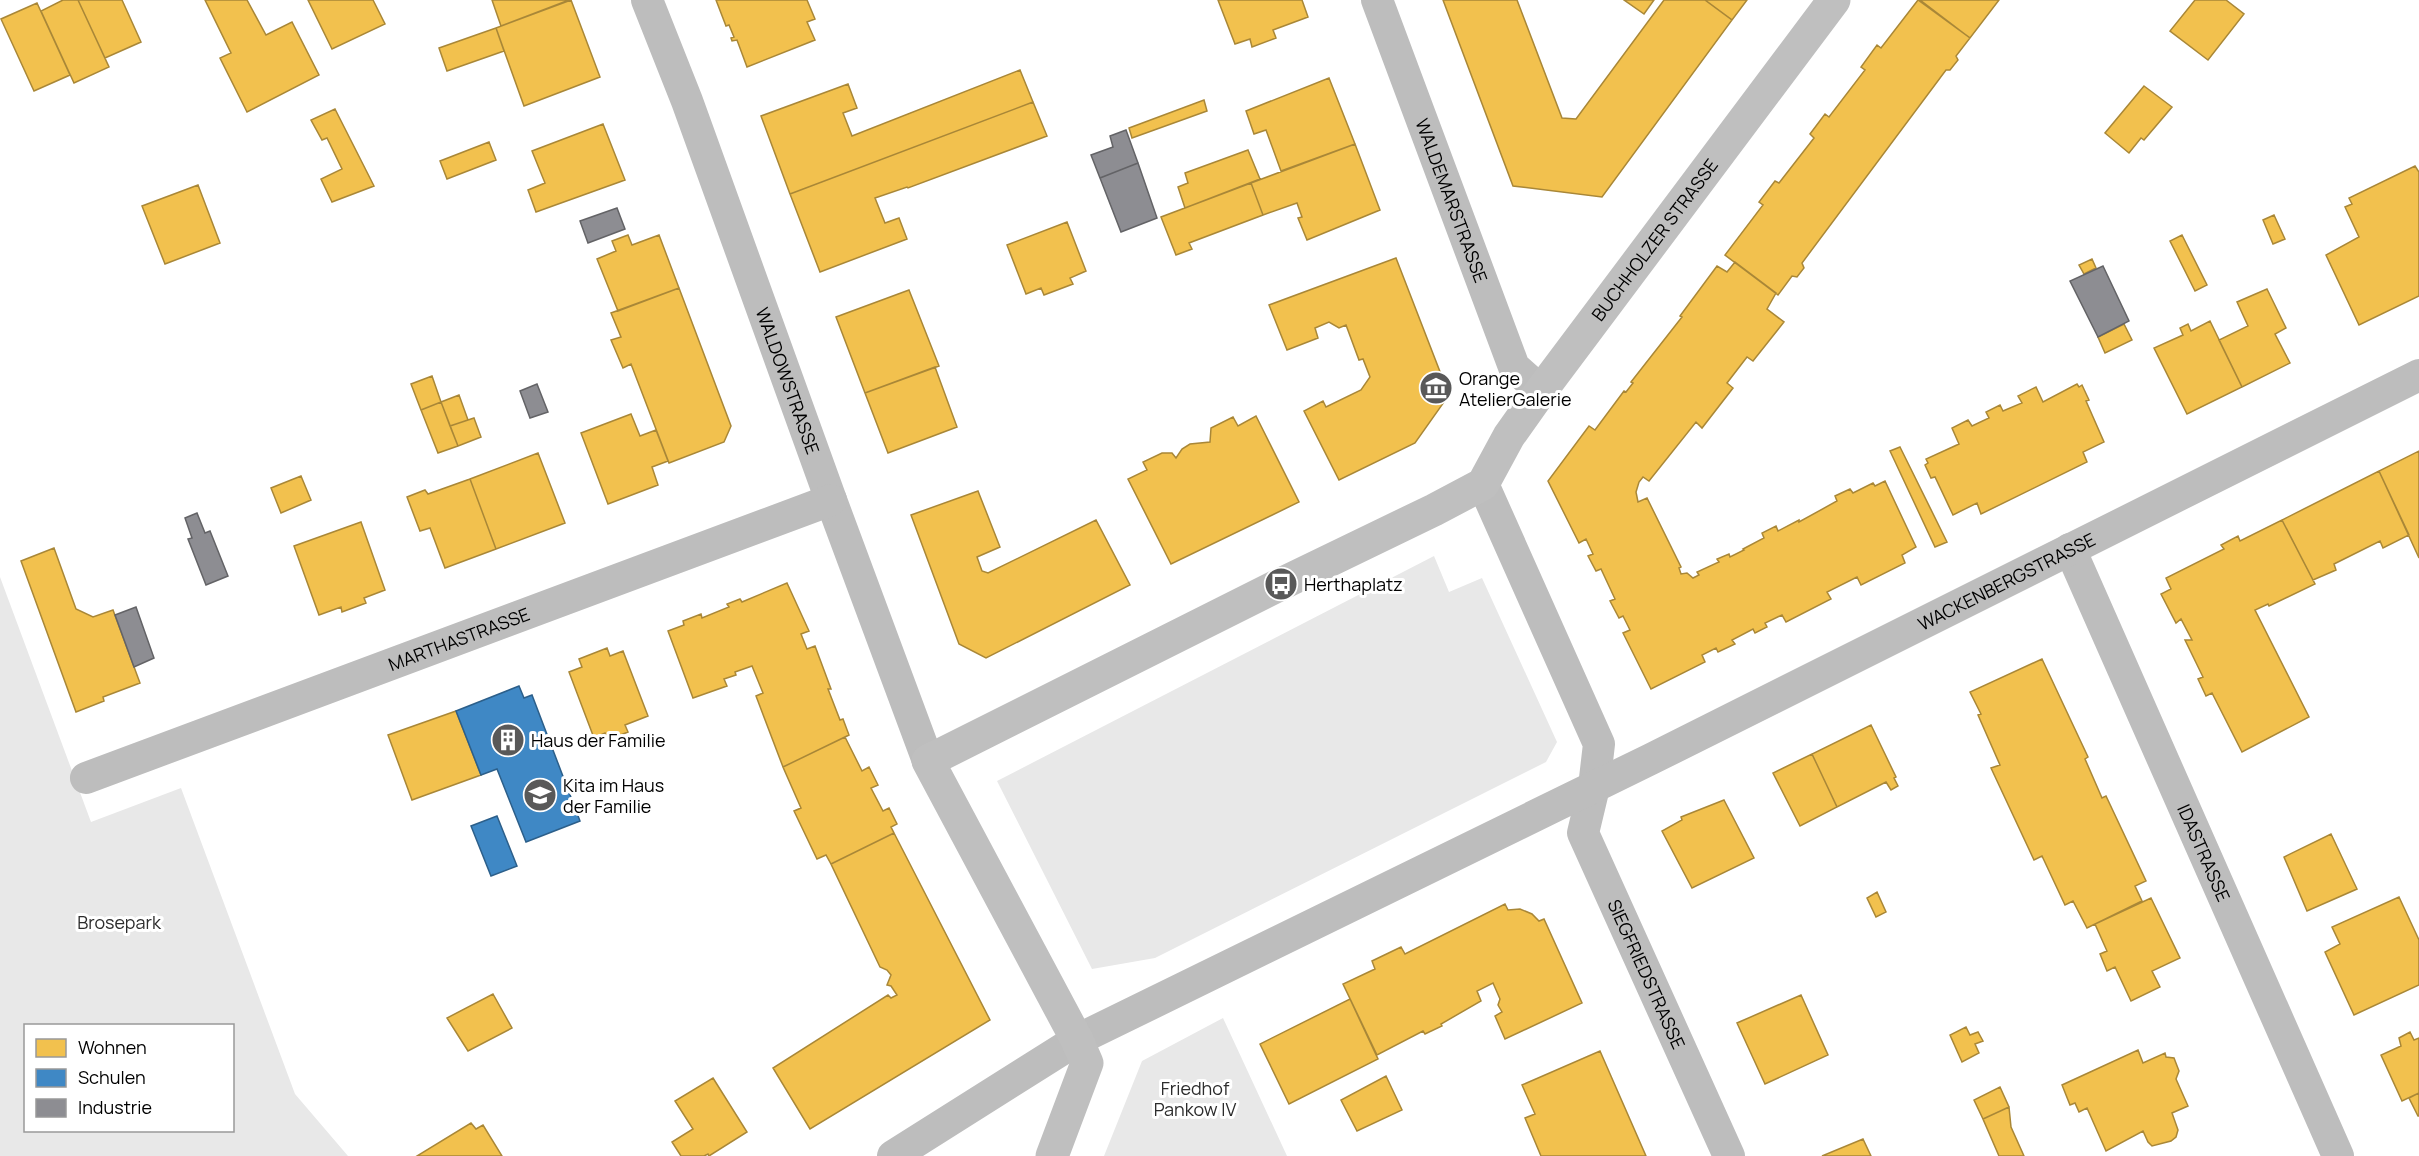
<svg xmlns="http://www.w3.org/2000/svg" width="2419" height="1156" font-family="Manrope,sans-serif">
  <rect width="100%" height="100%" fill="#fff"/>
  <path fill="#e8e8e8" fill-rule="evenodd" d="M1434,556L1449,592L1482,578L1557,742L1546,762L1155,958L1092,969L997,781Z
    M0,577L91,822L181,788L295,1094L348,1156H0ZM26,1026H232V1130H26Z
    M1223,1018L1287,1156H1104L1142,1061Z"/>
  <path fill="#f2c14e" stroke="#a98737" stroke-width="1.5" d="M63,0H78L109,67L74,83L41,11Z
    M78,0H122L141,42L105,58Z
    M205,0H247L266,35L292,22L319,75L247,112L220,58L231,53Z
    M308,0H373L385,24L332,49Z
    M492,0H569L501,26Z
    M571,0L600,77L524,106L496,28Z
    M716,0H807L815,19L807,22L815,40L747,67L737,40L732,41L731,38L734,37L729,25L726,26Z
    M1218,0H1302L1308,17L1273,30L1276,38L1252,47L1250,39L1235,44Z
    M1443,0H1517L1562,118L1576,119L1664,0H1705L1732,20L1602,197L1513,186Z
    M1624,0H1654L1644,14Z
    M1705,0H1747L1732,20Z
    M1918,0L1970,38L1956,56L1958,60L1950,70H1946L1802,263L1804,268L1797,277L1792,276L1778,295L1725,255L1763,205L1759,202L1775,181L1779,183L1814,138L1810,134L1825,114L1829,117L1865,70L1861,67L1877,45L1881,48Z
    M1920,0H1999L1970,38Z
    M2195,0H2226L2244,14L2208,60L2170,31Z
    M37,3L70,75L34,91L1,19Z
    M496,28L504,51L447,71L439,48Z
    M1020,70L1033,102L790,194L761,116L848,84L857,108L843,113L852,136Z
    M1329,78L1355,144L1281,171L1266,130L1254,134L1246,111Z
    M2144,86L2172,107L2144,140L2141,138L2129,153L2105,133Z
    M1204,100L1207,111L1132,138L1129,128Z
    M1033,102L1047,136L908,188L907,187L875,198L885,223L899,218L907,239L820,272L790,194Z
    M335,109L374,186L332,202L321,179L342,169L327,138L322,140L311,120Z
    M603,124L625,180L536,212L528,190L545,183L532,151Z
    M489,142L496,160L447,179L440,161Z
    M1355,144L1380,210L1307,240L1298,218L1302,217L1297,203L1263,215L1251,183Z
    M1248,150L1260,179L1185,208L1178,187L1188,183L1185,173Z
    M2415,166L2419,172V296L2359,325L2326,255L2359,237L2345,207L2352,204L2349,198Z
    M1251,183L1263,215L1189,243L1192,249L1176,255L1161,217Z
    M198,185L220,243L165,264L142,206Z
    M2274,215L2285,239L2273,244L2263,220Z
    M1067,222L1086,271L1070,278L1073,284L1044,295L1041,288L1026,294L1007,245Z
    M628,235L632,245L659,235L679,288L618,311L597,259L616,251L612,241Z
    M2182,235L2207,285L2195,291L2170,241Z
    M1396,258L1449,395L1415,443L1339,480L1304,411L1323,401L1326,407L1361,390L1370,377L1363,359L1359,360L1346,325L1339,328L1329,322L1315,328L1318,338L1287,350L1269,305Z
    M2092,259L2096,268L2084,274L2079,265Z
    M1735,262L1776,293L1767,309L1784,322L1753,361L1747,357L1727,383L1733,388L1702,428L1696,422L1649,481L1643,477L1639,482L1636,492L1638,502L1647,498L1681,567L1679,568L1681,574L1687,573L1693,578L1699,575L1697,572L1719,562L1717,559L1729,554L1730,557L1744,550L1743,549L1764,538L1762,533L1776,526L1778,531L1799,520V522L1837,501L1835,496L1850,489L1853,493L1873,483L1875,486L1885,481L1916,547L1902,555L1905,563L1861,585L1857,577L1827,592L1831,599L1786,622L1782,615L1765,623L1767,627L1755,633L1753,629L1732,640L1735,644L1718,652L1716,648L1702,655L1705,662L1651,689L1623,633L1630,630L1623,616L1619,618L1610,601L1615,599L1601,569L1596,571L1588,556L1593,554L1586,539L1579,543L1548,481L1589,426L1595,430L1624,391L1626,392L1633,383L1631,382L1682,317L1680,316L1717,266L1727,272Z
    M679,288L731,426L724,442L669,463L631,364L623,368L611,340L621,337L611,313Z
    M2267,289L2286,328L2275,334L2290,363L2242,387L2219,340L2248,326L2237,302Z
    M909,290L939,366L865,393L836,317Z
    M2210,321L2242,387L2187,414L2154,348L2183,335L2180,328L2188,324L2191,331Z
    M2124,324L2132,340L2105,353L2098,337Z
    M935,367L957,427L888,453L865,393Z
    M432,376L441,402L421,410L411,384Z
    M2077,384L2079,387L2082,385L2089,400L2086,401L2104,442L2083,452L2087,462L1981,514L1977,503L1953,515L1935,477L1931,478L1925,465L1928,463L1926,459L1959,444L1952,428L1968,420L1972,426L1989,418L1986,412L2000,405L2003,411L2022,403L2018,396L2036,387L2043,402Z
    M459,395L468,420L450,426L441,402Z
    M441,402L458,446L438,453L421,410Z
    M631,414L640,436L656,430L668,461L652,467L658,485L608,504L581,433Z
    M1256,416L1299,502L1171,564L1128,479L1147,470L1143,462L1162,453H1172L1176,458L1182,449L1190,444L1210,442L1211,428L1233,417L1238,426Z
    M474,418L481,437L458,446L450,426Z
    M1900,447L1947,542L1935,547L1890,451Z
    M2419,451V558L2379,471Z
    M538,453L565,523L496,549L470,479Z
    M2379,471L2409,535L2383,548L2380,541L2334,564L2336,570L2313,580L2282,520Z
    M301,476L311,500L281,513L271,488Z
    M470,479L496,549L445,568L430,528L420,531L407,497L425,490L428,494Z
    M978,491L1000,547L977,557L982,571L988,573L1096,520L1130,585L986,658L959,644L911,515Z
    M2282,520L2315,584L2269,606L2268,604L2255,610L2309,717L2242,752L2212,693L2206,696L2198,679L2203,677L2185,640H2192L2191,638L2181,619L2176,623L2161,594L2171,589L2166,578L2224,549L2221,545L2238,536L2240,541Z
    M361,522L385,590L364,598L366,603L342,612L341,607L319,615L294,546Z
    M54,548L76,609L93,617L113,610L140,683L103,697L104,701L76,712L21,561Z
    M787,583L809,631L801,634L807,649L815,646L831,689H828L840,720L843,719L849,735L783,767L756,696L763,693L752,666L735,672L736,675L724,679L727,686L693,698L668,631L684,625L683,621L701,614L702,618L729,607L727,604L740,599L742,602Z
    M607,648L610,656L623,651L648,716L625,725L628,732L608,740L605,733L594,738L569,672L582,667L579,659Z
    M2042,659L2088,757L2085,759L2102,798L2106,796L2146,881L2135,886L2142,901L2087,928L2073,901L2065,905L2042,856L2034,860L1991,768L2000,765L1978,715L1981,714L1970,692Z
    M456,711L481,775L412,800L388,735Z
    M1871,725L1896,777L1894,778L1898,786L1891,790L1886,782L1837,807L1812,754Z
    M845,737L862,771L869,767L878,785L871,788L883,811L889,808L897,824L891,827L894,833L831,864L826,855L817,859L794,811L801,808L783,767Z
    M1812,754L1837,807L1800,826L1773,773Z
    M1724,800L1754,858L1692,888L1662,831L1682,820L1681,817Z
    M894,833L990,1020L810,1129L773,1068L888,995L891,998L897,995L891,986L887,985L891,975L887,970L880,967L831,864Z
    M2331,834L2357,889L2307,911L2284,857Z
    M1877,892L1886,912L1876,917L1867,898Z
    M2399,897L2419,940V985L2354,1015L2325,952L2340,944L2332,927Z
    M2151,898L2180,958L2152,971L2160,987L2131,1001L2115,967L2107,971L2100,954L2107,951L2095,924Z
    M1505,904L1508,910L1520,909L1532,914L1539,921L1544,919L1582,1003L1505,1039L1495,1016L1502,1012L1498,1005L1500,999L1493,983L1477,991L1481,1001L1441,1024L1442,1026L1425,1034L1423,1031L1377,1055L1343,984L1375,969L1372,961L1401,947L1405,954Z
    M493,994L512,1028L468,1051L447,1018Z
    M1801,995L1828,1055L1765,1084L1737,1023Z
    M1350,999L1378,1059L1289,1104L1260,1044Z
    M1966,1027L1970,1035L1978,1032L1983,1041L1975,1044L1979,1053L1962,1062L1950,1035Z
    M2410,1032L2414,1040L2419,1038V1093L2402,1101L2381,1055L2401,1046L2399,1038Z
    M2138,1050L2143,1063L2165,1053L2166,1057L2174,1058L2179,1071L2176,1079L2188,1106L2172,1113L2178,1130L2176,1137L2171,1141L2152,1146L2148,1142L2143,1131L2106,1151L2087,1108L2079,1112L2075,1103L2070,1105L2062,1085Z
    M1600,1051L1646,1156H1541L1525,1118L1535,1114L1522,1085Z
    M1386,1076L1402,1110L1357,1131L1341,1100Z
    M713,1078L747,1132L709,1156L708,1154L704,1156H681L672,1142L693,1129L675,1101Z
    M2000,1087L2009,1107L1983,1119L1974,1100Z
    M2419,1093V1116H2418L2409,1098Z
    M2009,1107L2011,1127L2024,1156H1999L1983,1119Z
    M471,1123L476,1129L483,1125L502,1156H417Z
    M1863,1139L1871,1156H1822Z"/>
  <path fill="#3f88c5" stroke="#2c5f8a" stroke-width="1.5" d="M519,686L524,698L532,695L580,821L526,842L497,769L481,775L456,711Z
    M497,816L517,866L491,876L471,826Z"/>
  <path fill="#8d8d92" stroke="#636366" stroke-width="1.5" d="M1126,130L1138,163L1100,178L1091,155L1113,147L1110,136Z
    M1138,163L1157,218L1121,232L1100,178Z
    M617,208L625,229L588,243L580,221Z
    M2103,266L2129,321L2098,337L2070,281Z
    M537,384L548,412L530,418L520,391Z
    M197,513L205,533L210,531L228,576L206,585L188,539L192,538L185,518Z
    M136,607L154,658L134,667L115,615Z"/>
  <g fill="none" stroke-linecap="round" stroke-linejoin="round">
    <g stroke="#bdbdbd" stroke-width="32">
      <path id="s1" d="M647,0L687,101L831,500L928,761"/>
      <path id="s2" d="M1377,0L1514,367L1541,391"/>
      <path id="s3" d="M1483,484L1599,744L1594,787L1583,833L1729,1156"/>
      <path id="s4" d="M2070,549L2338,1156"/>
      <path id="s5" d="M86,778L831,500"/>
      <path id="s6" d="M893,1156L1077,1040L1651,759L2419,375"/>
    </g>
    <path stroke="#bfbfbf" stroke-width="33" id="s7" d="M1052,1156L1087,1063L1077,1040L928,761L1281,584L1434,510L1483,484L1509,436L1541,391L1834,0"/>
  </g>
  <defs>
    <g id="museum-disc" transform="scale(1.725)"><circle r="9.5" fill="#595959" stroke="#fff"/><path d="M0-6L6-3V-2H-6V-3ZM-5-1h2V3h-2ZM-1-1h2V3h-2ZM3-1h2V3H3ZM-6 4H6V6H-6Z" fill="#fff"/></g>
    <g id="bus-disc" transform="scale(1.725)"><circle r="9.5" fill="#595959" stroke="#fff"/><path d="M-5-6H5V4H4V6H2V4H-2V6H-4V4H-5ZM-3.5-4V0h7V-4ZM-3.5 1.2v1.5H-2V1.2ZM2 1.2v1.5H3.5V1.2Z" fill="#fff"/></g>
    <g id="building-disc" transform="scale(1.725)"><circle r="9.5" fill="#595959" stroke="#fff"/><path d="M-4-6H4V6H1V3H-1V6H-4ZM-2.5-4.3h1.7v1.8h-1.7ZM.8-4.3h1.7v1.8H.8ZM-2.5-1h1.7V.8h-1.7ZM.8-1h1.7V.8H.8Z" fill="#fff"/></g>
    <g id="school-disc" transform="scale(1.725)"><circle r="9.5" fill="#595959" stroke="#fff"/><path d="M0-5L7-2L0 1L-7-2ZM-4 1L0 2.5L4 1V4Q0 6-4 4Z" fill="#fff"/></g>
  </defs>
  <g fill-rule="evenodd">
    <use href="#museum-disc" x="1436" y="388"/>
    <use href="#bus-disc" x="1281" y="584"/>
    <use href="#building-disc" x="508" y="740"/>
    <use href="#school-disc" x="540" y="795"/>
  </g>
  <g text-anchor="middle" dominant-baseline="central" stroke-width="6" stroke-linejoin="round" paint-order="stroke">
    <g font-size="18" fill="#000" stroke="#fff">
      <text stroke="none"><textPath href="#s2" startOffset="214">WALDEMARSTRASSE</textPath></text>
      <text stroke="none"><textPath href="#s7" startOffset="1360">BUCHHOLZER STRASSE</textPath></text>
      <text stroke="none"><textPath href="#s1" startOffset="406">WALDOWSTRASSE</textPath></text>
      <text stroke="none"><textPath href="#s6" startOffset="1254">WACKENBERGSTRASSE</textPath></text>
      <text stroke="none"><textPath href="#s5" startOffset="398">MARTHASTRASSE</textPath></text>
      <text stroke="none"><textPath href="#s4" startOffset="332">IDASTRASSE</textPath></text>
      <text stroke="none"><textPath href="#s3" startOffset="530">SIEGFRIEDSTRASSE</textPath></text>
    </g>
    <g font-size="18" fill="#000" stroke="#fff" text-anchor="start">
      <text x="1459" y="378">Orange<tspan x="1459" dy="21">AtelierGalerie</tspan></text>
      <text x="1304" y="584">Herthaplatz</text>
      <text x="531" y="740">Haus der Familie</text>
      <text x="563" y="785">Kita im Haus<tspan x="563" dy="21">der Familie</tspan></text>
    </g>
    <g font-size="18" fill="#2c2c2c" stroke="#fff">
      <text x="119" y="922">Brosepark</text>
      <text x="1195" y="1088">Friedhof<tspan x="1195" dy="21">Pankow IV</tspan></text>
    </g>
  </g>
  <rect x="24" y="1024" width="210" height="108" fill="#ffffff" stroke="#999999" stroke-width="1.5"/>
  <rect x="36" y="1039" width="30" height="18" fill="#f2c14e" stroke="#999999" stroke-width="1.5"/>
  <text x="78" y="1054" font-size="18" fill="#000000">Wohnen</text>
  <rect x="36" y="1069" width="30" height="18" fill="#3f88c5" stroke="#999999" stroke-width="1.5"/>
  <text x="78" y="1084" font-size="18" fill="#000000">Schulen</text>
  <rect x="36" y="1099" width="30" height="18" fill="#8d8d92" stroke="#999999" stroke-width="1.5"/>
  <text x="78" y="1114" font-size="18" fill="#000000">Industrie</text>
</svg>
